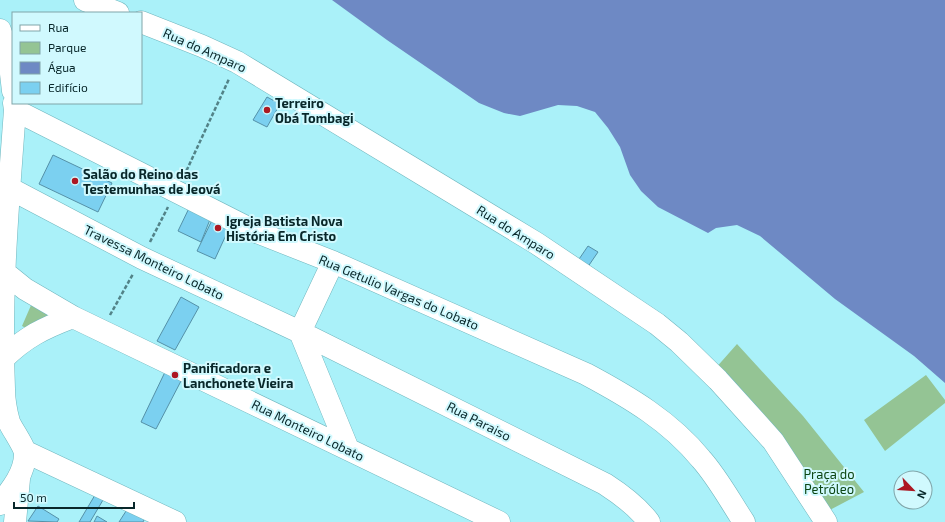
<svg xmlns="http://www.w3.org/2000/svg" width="945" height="522" font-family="'Exo 2',sans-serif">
  <rect width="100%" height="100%" fill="#aaf1f9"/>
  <path fill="#94c494" d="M32,303L53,312L32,331L22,326Z
    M737,344L803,416L864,492L826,512L714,370Z
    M926,375L945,400V403L885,451L864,420Z"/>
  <path fill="#6e89c4" d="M332,0H945V383L914,356L835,299L760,236L737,225L716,228L708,233L658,207L641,191L630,175L620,147L608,128L595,112L577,106L558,105L520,116L504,113L479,103L387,40Z"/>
  <path fill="#7bd0f0" stroke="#5591a8" d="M267,97L280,104L267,127L253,120Z
    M53,155L112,183L98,212L39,184Z
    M192,202L213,212L201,242L178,231Z
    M215,214L232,222L215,259L197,251Z
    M588,246L598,252L585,271L575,265Z
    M181,297L199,307L175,350L157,341Z
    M165,372L181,381L156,429L141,422Z
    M95,495L103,500L90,522H79Z
    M38,506L59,519L57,522L28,521Z
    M128,508L145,518L143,522H119Z
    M97,516L107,522H94Z"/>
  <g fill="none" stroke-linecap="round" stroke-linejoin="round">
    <g stroke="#70b6be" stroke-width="23">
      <path id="minor" d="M85,0L118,13
        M141,22L202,46L237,62L536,243L657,324L679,342L718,380L773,441L826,522
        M0,30L9,56L13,91
        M15,110L254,231L333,262L586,374C629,397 670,421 701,459C718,478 730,501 744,522
        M9,188L142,258L300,332L605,484C622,495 637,506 649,522
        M333,262L300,332L348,449
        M4,272L25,289L73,317L499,522
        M3,359C25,337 44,328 73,317
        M26,452L175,522
        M0,504C11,490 25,473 25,454C26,449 12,429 9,422C6,411 4,400 4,389C0,296 8,203 15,110L14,103
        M15,522L19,479"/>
    </g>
    <path stroke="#528388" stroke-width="2.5" stroke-dasharray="4 2" stroke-linecap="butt" d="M184,176L229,79
      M150,242L168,207
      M110,315L133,274"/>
    <use href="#minor" stroke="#fff" stroke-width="22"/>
  </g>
  <g fill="#ac1823" stroke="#d0f9fe" stroke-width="1.5">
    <circle cx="267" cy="110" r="4"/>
    <circle cx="75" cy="181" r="4"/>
    <circle cx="218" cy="228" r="4"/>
    <circle cx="175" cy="375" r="4"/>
  </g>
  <g text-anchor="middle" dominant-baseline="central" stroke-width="4" stroke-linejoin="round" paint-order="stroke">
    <g font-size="13" fill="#08272a" stroke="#d0f9fe">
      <text transform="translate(205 50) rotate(24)">Rua do Amparo</text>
      <text transform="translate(516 232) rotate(32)">Rua do Amparo</text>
      <text transform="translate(154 262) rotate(26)">Travessa Monteiro Lobato</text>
      <text transform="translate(399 292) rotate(23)">Rua Getulio Vargas do Lobato</text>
      <text transform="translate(479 421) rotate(27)">Rua Paraiso</text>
      <text transform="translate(308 430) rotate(26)">Rua Monteiro Lobato</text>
    </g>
    <g font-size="13" font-weight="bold" fill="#08272a" stroke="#d0f9fe" text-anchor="start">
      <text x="275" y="103">Terreiro<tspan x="275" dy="15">Obá Tombagi</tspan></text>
      <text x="83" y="174">Salão do Reino das<tspan x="83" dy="15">Testemunhas de Jeová</tspan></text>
      <text x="226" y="221">Igreja Batista Nova<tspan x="226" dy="15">História Em Cristo</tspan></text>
      <text x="183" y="368">Panificadora e<tspan x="183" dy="15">Lanchonete Vieira</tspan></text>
    </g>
    <g font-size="13" fill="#0d4613" stroke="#d0f9fe">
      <text x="829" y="474">Praça do<tspan x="829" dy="15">Petróleo</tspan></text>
    </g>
  </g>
  <rect x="12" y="12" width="130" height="92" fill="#d0f9fe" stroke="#80a5a9"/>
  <rect x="20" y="25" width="20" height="6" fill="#ffffff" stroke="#80a5a9"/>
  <text x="48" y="32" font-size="12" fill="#08272a">Rua</text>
  <rect x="20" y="42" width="20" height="12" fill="#94c494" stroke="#80a5a9"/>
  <text x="48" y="52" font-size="12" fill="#08272a">Parque</text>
  <rect x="20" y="62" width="20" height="12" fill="#6e89c4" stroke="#80a5a9"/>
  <text x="48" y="72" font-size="12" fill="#08272a">Água</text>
  <rect x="20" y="82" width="20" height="12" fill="#7bd0f0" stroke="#80a5a9"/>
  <text x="48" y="92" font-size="12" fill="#08272a">Edifício</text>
  <g transform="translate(913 490) rotate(115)"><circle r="19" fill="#d0f9fe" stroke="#80a5a9"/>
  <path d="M0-3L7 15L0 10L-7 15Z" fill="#ac1823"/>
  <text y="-6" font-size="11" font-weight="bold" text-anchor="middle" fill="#08272a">N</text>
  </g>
  <path d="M14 502v6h120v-6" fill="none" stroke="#08272a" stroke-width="2"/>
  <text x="20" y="502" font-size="12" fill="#08272a" stroke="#d0f9fe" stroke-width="3" paint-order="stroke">50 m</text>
</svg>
